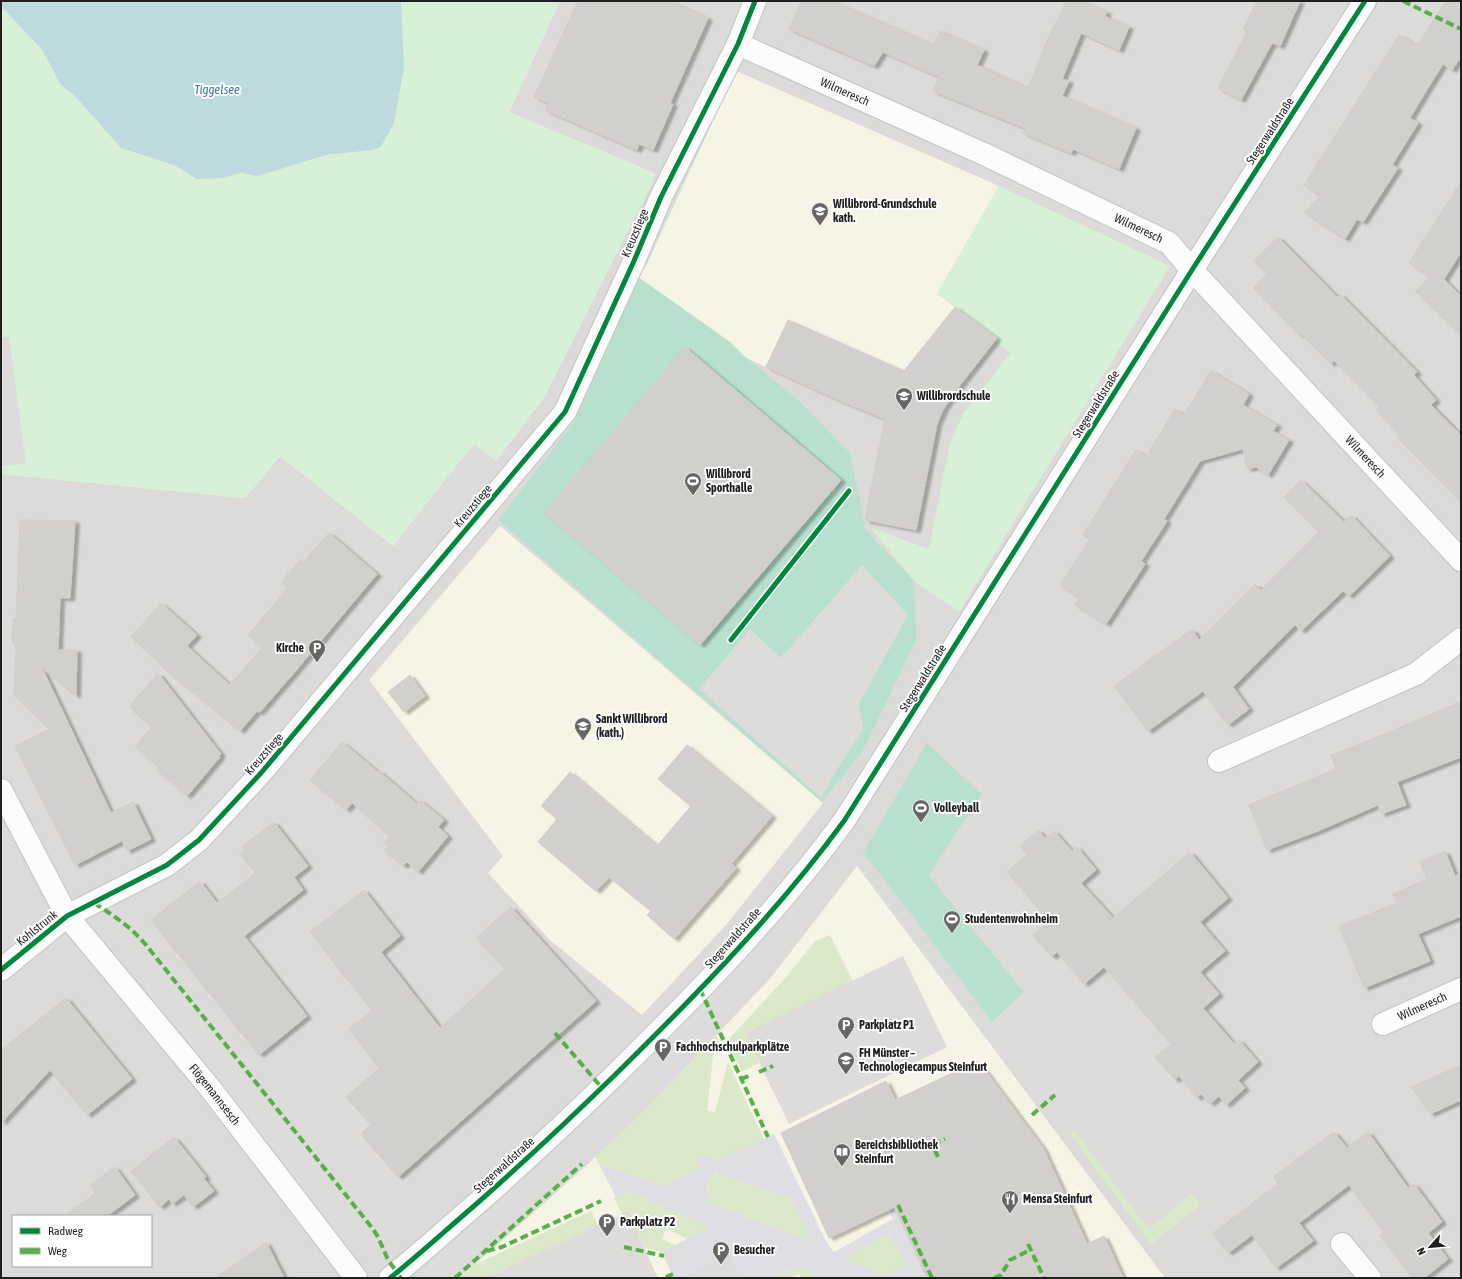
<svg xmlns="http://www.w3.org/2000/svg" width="1462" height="1279" font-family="'Asap Condensed',sans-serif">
  <defs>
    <filter id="shadow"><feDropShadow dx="4.5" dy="2.5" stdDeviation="1" flood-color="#0004"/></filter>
  </defs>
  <rect width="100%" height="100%" fill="#edebe8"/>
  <path fill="#dcdbda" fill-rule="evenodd" d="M560,1H1461V1278H1165L857,867L770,979L641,1114L585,1167L460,1278H1V474L245,498L280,456L393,546L474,444L496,461L545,396L649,189L655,174L509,112ZM13,1216H151V1266H13Z"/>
  <path fill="#f6f4e5" d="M736,71L999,186L937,294L955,307L904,371L788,320L766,367L745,357L730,342L638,277L646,266Z
    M500,526L823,803L726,925L642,1015L550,940L488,873L503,856L369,680Z
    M857,866L1165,1278H460L585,1167L641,1114L770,979Z"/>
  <path fill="#dbe8c9" d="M830,935L853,981L745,1033L759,1063L742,1072L727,1041L788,975L814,942Z
    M716,1035L721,1045L714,1047L707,1111L715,1112L728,1062L764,1139L716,1162L712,1157L697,1170L664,1186L599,1164L595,1157L641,1114Z
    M1112,1095L1201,1205L1151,1244L1070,1134Z
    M716,1173L791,1199L811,1241L708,1202L707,1179L715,1176Z
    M628,1191L712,1227L688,1239L666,1229L662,1239L675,1245L661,1252L644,1247L625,1220L614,1198Z
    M591,1211L598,1226L485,1278H460L476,1264Z
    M889,1234L908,1265L886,1276L843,1258Z
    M798,1266L808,1268L815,1278H801L799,1274L791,1278H772Z"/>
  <path fill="#d8f1d6" d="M1,1H560L509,112L655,173L649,189L545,396L496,461L474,444L393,546L280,456L245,498L1,474Z
    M999,186L1170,266L959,612L914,581L871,528L929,549L950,444L962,416L1010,353L955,307L937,294Z"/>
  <path fill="#b7e1cc" d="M638,277L730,342L745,357L797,399L850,453L866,530L914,581L916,641L862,752L822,802L498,520L576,419Z
    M927,743L982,794L929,875L1024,992L992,1022L902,902L863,853Z"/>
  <path fill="#dddcdb" d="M9,337L26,463L1,466V338Z
    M474,444L496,461L415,564L393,546Z
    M862,565L908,615L859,704L863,730L842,761L821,798L699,689L750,629L781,658Z
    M1022,604L1106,692L1165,760L1187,788L1134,836L1084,783L993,869L1039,926L1029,934L1051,960L1056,956L1065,968L1049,982L1092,1032L1117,1013L1176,1083V1093L1233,1158L1149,1229L992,1022L1024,992L929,875L982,794L927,743Z
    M795,897L816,914L764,974L638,1107L450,1278H425L421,1272L545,1159L613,1094L720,983Z
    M136,939L368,1228L348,1246L119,953Z
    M903,956L947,1047L789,1124L745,1033Z
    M608,1006L626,1026L489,1157L471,1137Z
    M323,1032L363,1083L346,1097L371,1125L361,1134L432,1215L397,1243L263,1082Z
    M628,1212L658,1278H485L623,1214Z
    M729,1254L740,1276L735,1278H680Z"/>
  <path fill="#dfdee2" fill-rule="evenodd" d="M774,1134L827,1243L834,1252L893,1219L889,1211L894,1207L927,1278H815L808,1268L798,1266L772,1278H735L740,1276L729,1254L680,1278H674L661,1252L711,1227L628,1191L616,1197L599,1164L664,1186L697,1170V1162L702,1157L709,1156L716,1161ZM716,1173L791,1199L811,1241L708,1202L707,1179L713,1177ZM889,1234L907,1265L886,1276L844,1258Z"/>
  <path fill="#bedade" d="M1,1H401L404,68L394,123L381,147L372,150L326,155L258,176L241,173L224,178L197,179L174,165L121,148L74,95L60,84L43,51L1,6Z"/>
  <path fill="#d2d0cd" stroke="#d0cdca" filter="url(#shadow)" d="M578,1H670L708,18L670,103L673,104L653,150L639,144L637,150L545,110L548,103L534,97Z
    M801,1H832L934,45L940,31L984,50L977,65L1028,88L1053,26H1055L1066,1H1082L1107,12L1105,16L1129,27L1119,50L1081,33L1062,79L1069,81L1062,96L1136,128L1119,169L1073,149L1071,153L1023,133L1025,128L933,91L939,77L883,52L874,66L789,29Z
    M1256,1H1300L1280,46L1272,43L1241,100L1218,88L1247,32L1243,30Z
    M1446,1H1461V57L1452,70L1443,64L1426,91L1410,118L1418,123L1392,165L1398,168L1363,222L1357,219L1345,239L1304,212L1321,196L1304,185L1399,35L1417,46Z
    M1461,182V252L1444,279L1461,296V336L1415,291L1430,277L1409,263Z
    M1278,237L1337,297L1340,294L1417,372L1414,375L1436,400L1431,405L1461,435V502L1397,437L1399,435L1376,410L1379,407L1357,384L1334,361L1331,364L1301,334L1299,335L1253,288L1267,274L1254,261Z
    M955,307L997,338L953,394L943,410L937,424L916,530L865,520L885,419L841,401L766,367L788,320L904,371Z
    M685,347L841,480L700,645L544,513Z
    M1211,371L1249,394L1243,405L1277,425L1273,431L1289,440L1268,475L1256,467L1247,469L1243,449L1200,461L1164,519L1167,521L1141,561L1145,564L1106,624L1075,605L1080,598L1060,585L1090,539L1083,535L1136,450L1146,456L1175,409L1184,415Z
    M1301,480L1344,522L1351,515L1390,556L1349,596L1343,591L1301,631L1295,625L1233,687L1249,709L1228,725L1203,691L1148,731L1114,686L1192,629L1199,640L1255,584L1261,590L1319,532L1284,497Z
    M20,520L75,521L70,598H60L58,650H77L76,696L42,668L111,813L133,802L151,839L127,851L122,841L75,865L15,746L49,729L14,695L16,645L12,642L13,619H16Z
    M329,533L377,574L293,674L259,713L257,711L240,731L163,668L164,667L131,637L161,603L197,635L187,646L230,685L262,648L248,635L288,588L281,582L300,560L303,562Z
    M158,673L221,754L219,756L220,757L187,796L157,770L159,767L135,747L152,727L129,707Z
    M410,675L425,696L404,712L388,692Z
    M1461,702V757L1397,782L1406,805L1381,814L1378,805L1318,831L1267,850L1249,805L1336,769L1331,755L1367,741Z
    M342,742L378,772L379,771L417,804L420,800L444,820L438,827L448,836L418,872L407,862L403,866L384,850L388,846L384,843L390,836L352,803L346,810L310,780Z
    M687,745L772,816L731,864L736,868L674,939L647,915L651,911L609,877L596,891L538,842L557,819L541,806L570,772L657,846L691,806L658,779Z
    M274,822L308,866L294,877L303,890L244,936L307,1016L259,1055L151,920L200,881L217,903L256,873L240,854L245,850L243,846Z
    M1038,830L1045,838L1054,831L1072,851L1077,847L1096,870L1081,883L1113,918L1190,852L1228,898L1200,922L1225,951L1200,972L1219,994L1203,1008L1234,1044L1239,1040L1258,1062L1238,1080L1245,1088L1226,1105L1219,1096L1210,1104L1201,1094L1197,1098L1179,1076L1175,1080L1155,1057L1171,1044L1104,967L1084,984L1057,952L1052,957L1033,935L1049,921L1007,872L1027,855L1020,846Z
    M1445,851L1455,876L1461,874V916L1418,934L1430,961L1364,988L1339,926L1397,903L1393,894L1427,879L1420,862Z
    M364,890L400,936L381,952L440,1028L505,969L476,938L511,907L596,1001L398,1177L361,1134L371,1125L346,1097L379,1068L349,1029L372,1011L310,932Z
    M66,998L132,1079L87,1115L50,1070L1,1123V1050Z
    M978,1061L1043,1148L1087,1244L1104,1236L1123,1278H927L894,1207L829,1238L781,1133L886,1081L895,1100Z
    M1461,1065V1100L1430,1114L1411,1087Z
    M1334,1132L1347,1148L1368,1132L1408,1188L1414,1184L1442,1222L1428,1233L1448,1259L1424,1278H1412L1380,1236L1384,1233L1349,1185L1299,1223L1313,1241L1276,1268L1252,1235L1228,1253L1213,1233L1278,1184L1273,1177Z
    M174,1137L206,1177L204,1179L214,1191L193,1207L184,1195L172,1204L169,1199L160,1207L131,1171Z
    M115,1167L135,1195L107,1216H64L96,1193L90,1185Z
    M266,1242L284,1278H216Z"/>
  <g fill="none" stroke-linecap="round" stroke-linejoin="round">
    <g stroke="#c4c3c2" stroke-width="24">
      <g id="street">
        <path id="s1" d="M738,44L986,155L1169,243L1192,270L1461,560"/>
        <path d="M1219,761L1416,674L1461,639"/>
        <path id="s2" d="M1,790L67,916L210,1088L356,1278"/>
        <path d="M1,970L67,916L167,865L199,840L261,773L565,412L634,261L661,197L738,44L755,1"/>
        <path id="s3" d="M1383,1024L1461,989"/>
        <path d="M1342,1244L1370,1278"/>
        <path d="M390,1278C419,1255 446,1230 474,1206C524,1162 573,1116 621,1069C700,991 778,911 844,821L1192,270L1365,1"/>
      </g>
    </g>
    <use href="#street" stroke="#fcfcfc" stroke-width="22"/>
    <path stroke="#55b145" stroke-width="4" stroke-dasharray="8 4" stroke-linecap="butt" d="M1403,1L1461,29
      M94,903C113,915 131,927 146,945L373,1229L378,1237L388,1260L401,1278
      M700,989L768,1137
      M555,1033L602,1088
      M759,1072L773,1066
      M741,1079L751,1075
      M1032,1115L1055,1095
      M938,1157L934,1148L935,1144L945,1139
      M898,1205L932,1278
      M1028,1244L1044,1278
      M624,1247L664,1256
      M487,1251L502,1247L601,1201
      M666,1277L673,1274
      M455,1278L582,1164
      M994,1278L1001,1275L1010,1260L1030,1250"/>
    <g stroke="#fff" stroke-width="8">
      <path id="cycleway" d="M731,640L849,491
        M1,970L67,916L167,865L199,840L261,773L565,412L634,261L661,197L738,44L755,1
        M390,1278C419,1255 446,1230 474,1206C524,1162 573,1116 621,1069C700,991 778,911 844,821L1192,270L1365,1"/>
    </g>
    <use href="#cycleway" stroke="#00873e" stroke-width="5"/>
  </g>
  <defs>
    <g id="school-pin" transform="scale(0.9)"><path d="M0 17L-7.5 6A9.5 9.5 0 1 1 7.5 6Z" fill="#676665" stroke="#fff"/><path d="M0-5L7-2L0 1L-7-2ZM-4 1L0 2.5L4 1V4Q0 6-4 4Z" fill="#fff"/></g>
    <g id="stadium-pin" transform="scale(0.9)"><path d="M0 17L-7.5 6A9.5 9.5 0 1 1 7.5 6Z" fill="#676665" stroke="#fff"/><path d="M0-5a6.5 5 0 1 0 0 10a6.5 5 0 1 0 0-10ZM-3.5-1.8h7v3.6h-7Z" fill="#fff"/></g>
    <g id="parking-pin" transform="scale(0.9)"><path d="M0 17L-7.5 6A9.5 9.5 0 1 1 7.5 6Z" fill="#676665" stroke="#fff"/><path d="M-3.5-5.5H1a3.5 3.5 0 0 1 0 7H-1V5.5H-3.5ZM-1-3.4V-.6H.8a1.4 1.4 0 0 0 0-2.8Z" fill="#fff"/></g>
    <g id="university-pin" transform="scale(0.9)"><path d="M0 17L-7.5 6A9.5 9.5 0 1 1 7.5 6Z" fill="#676665" stroke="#fff"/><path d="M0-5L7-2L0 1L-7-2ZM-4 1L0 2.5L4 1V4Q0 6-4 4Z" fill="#fff"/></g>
    <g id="library-pin" transform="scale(0.9)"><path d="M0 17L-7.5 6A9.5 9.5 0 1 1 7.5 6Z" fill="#676665" stroke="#fff"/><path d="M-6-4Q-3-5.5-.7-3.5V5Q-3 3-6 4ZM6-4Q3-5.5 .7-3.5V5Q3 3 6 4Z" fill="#fff"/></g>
    <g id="restaurant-pin" transform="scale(0.9)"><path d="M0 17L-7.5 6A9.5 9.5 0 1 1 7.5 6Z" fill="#676665" stroke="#fff"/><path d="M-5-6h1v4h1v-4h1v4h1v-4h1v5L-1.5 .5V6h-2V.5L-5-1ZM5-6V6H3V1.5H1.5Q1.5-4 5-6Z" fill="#fff"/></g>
  </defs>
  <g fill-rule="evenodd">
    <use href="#school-pin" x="820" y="211"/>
    <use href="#school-pin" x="904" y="396"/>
    <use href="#stadium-pin" x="693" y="481"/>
    <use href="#parking-pin" x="317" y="648"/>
    <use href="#school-pin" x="583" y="726"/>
    <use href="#stadium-pin" x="921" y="808"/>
    <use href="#stadium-pin" x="952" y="919"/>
    <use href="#parking-pin" x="846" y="1025"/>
    <use href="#parking-pin" x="663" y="1047"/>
    <use href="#university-pin" x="846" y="1060"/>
    <use href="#library-pin" x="842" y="1152"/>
    <use href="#restaurant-pin" x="1010" y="1199"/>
    <use href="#parking-pin" x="607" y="1222"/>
    <use href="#parking-pin" x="721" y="1250"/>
  </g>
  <g text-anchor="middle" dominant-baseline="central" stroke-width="4" stroke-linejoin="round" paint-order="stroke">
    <g font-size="12" fill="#1f1f1f" stroke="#fff">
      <text stroke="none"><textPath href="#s1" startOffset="117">Wilmeresch</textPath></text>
      <text transform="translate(1270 131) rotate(-57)">Stegerwaldstraße</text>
      <text stroke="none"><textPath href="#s1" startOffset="441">Wilmeresch</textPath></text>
      <text transform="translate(635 233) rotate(-67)">Kreuzstiege</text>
      <text transform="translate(1096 404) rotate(-58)">Stegerwaldstraße</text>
      <text stroke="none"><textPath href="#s1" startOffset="765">Wilmeresch</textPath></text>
      <text transform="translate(473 506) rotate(-50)">Kreuzstiege</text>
      <text transform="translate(923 678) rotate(-58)">Stegerwaldstraße</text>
      <text transform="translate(264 754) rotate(-49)">Kreuzstiege</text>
      <text transform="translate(37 928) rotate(-39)">Kohlstrunk</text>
      <text transform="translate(733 938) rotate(-48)">Stegerwaldstraße</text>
      <text stroke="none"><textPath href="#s3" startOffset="43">Wilmeresch</textPath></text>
      <text stroke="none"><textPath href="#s2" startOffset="374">Flögemannsesch</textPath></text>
      <text transform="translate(504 1165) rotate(-42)">Stegerwaldstraße</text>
    </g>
    <g font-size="12" font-weight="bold" fill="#1f1f1f" stroke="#fff" text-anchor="start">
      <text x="833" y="204">Willibrord-Grundschule<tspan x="833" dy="14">kath.</tspan></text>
      <text x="917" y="396">Willibrordschule</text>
      <text x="706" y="474">Willibrord<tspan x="706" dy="14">Sporthalle</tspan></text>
      <text x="304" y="648" text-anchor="end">Kirche</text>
      <text x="596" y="719">Sankt Willibrord<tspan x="596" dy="14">(kath.)</tspan></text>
      <text x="934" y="808">Volleyball</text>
      <text x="965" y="919">Studentenwohnheim</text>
      <text x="859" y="1025">Parkplatz P1</text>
      <text x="676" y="1047">Fachhochschulparkplätze</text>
      <text x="859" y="1053">FH Münster –<tspan x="859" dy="14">Technologiecampus Steinfurt</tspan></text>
      <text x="855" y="1145">Bereichsbibliothek<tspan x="855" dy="14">Steinfurt</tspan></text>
      <text x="1023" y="1199">Mensa Steinfurt</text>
      <text x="620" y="1222">Parkplatz P2</text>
      <text x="734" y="1250">Besucher</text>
    </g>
    <g font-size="13" font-style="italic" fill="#4b779a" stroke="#fff">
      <text x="217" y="89">Tiggelsee</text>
    </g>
  </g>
  <rect width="1462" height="1279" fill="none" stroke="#1f1f1f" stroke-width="4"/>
  <rect x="12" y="1215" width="140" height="52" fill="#ffffff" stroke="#a5a5a5"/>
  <rect x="20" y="1228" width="20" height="6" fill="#00873e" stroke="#a5a5a5"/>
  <text x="48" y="1235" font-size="12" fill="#1f1f1f">Radweg</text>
  <rect x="20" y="1248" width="20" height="6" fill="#55b145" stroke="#a5a5a5"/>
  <text x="48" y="1255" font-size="12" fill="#1f1f1f">Weg</text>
  <g transform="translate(1430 1247) rotate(243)" stroke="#ffffff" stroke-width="3" paint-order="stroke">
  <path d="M0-3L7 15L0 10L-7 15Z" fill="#1f1f1f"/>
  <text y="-6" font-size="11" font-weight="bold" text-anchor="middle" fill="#1f1f1f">N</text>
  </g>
</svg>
